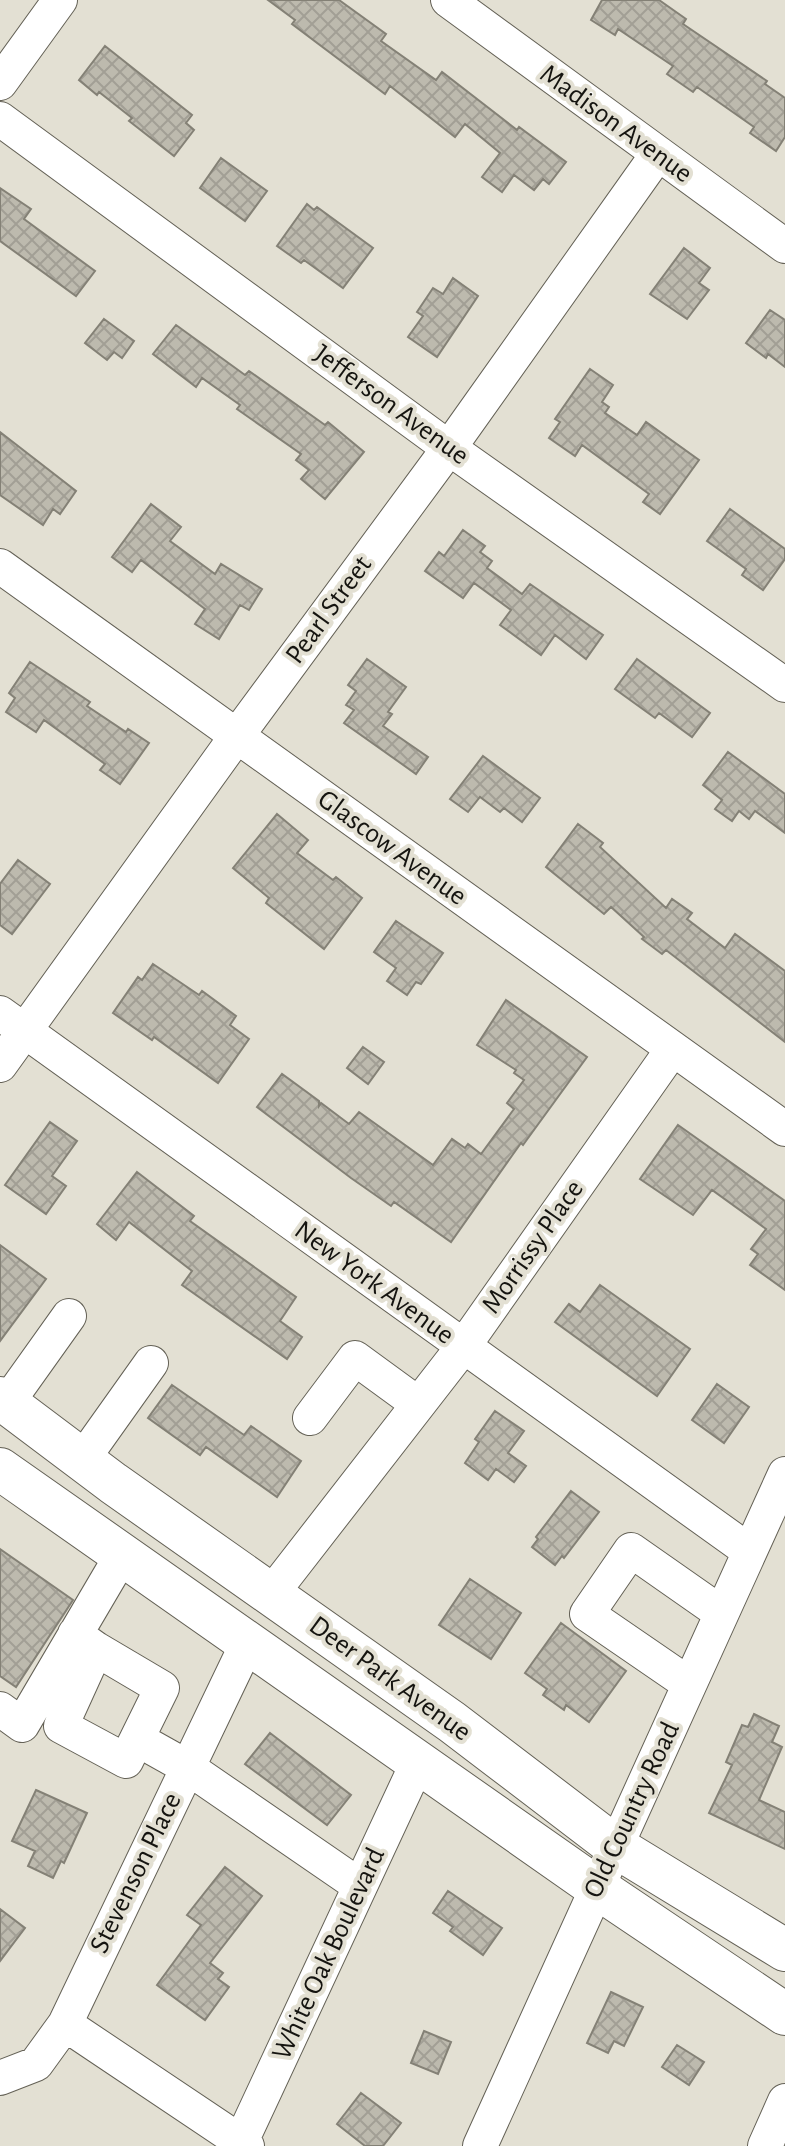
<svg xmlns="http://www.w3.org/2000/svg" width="785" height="2146" font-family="'Alegreya Sans',sans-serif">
  <defs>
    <pattern id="building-cross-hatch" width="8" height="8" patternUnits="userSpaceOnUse" patternTransform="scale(2)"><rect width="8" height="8" fill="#bdbaae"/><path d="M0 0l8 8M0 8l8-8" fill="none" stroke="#a29f95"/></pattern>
  </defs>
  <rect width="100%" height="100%" fill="#e3e0d3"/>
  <path fill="url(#building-cross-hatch)" stroke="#848176" stroke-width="2" d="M268,0H339L386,34L381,41L436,80L442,72L517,130L519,127L566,162L549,184L543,179L534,190L514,175L502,192L482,177L500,153L465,124L455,137L390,86L385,94L292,24L295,20Z
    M602,0H659L686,19L683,24L767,81L765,84L785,98V137L776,151L750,133L754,127L697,87L693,92L667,74L673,66L618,29L615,35L591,20Z
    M105,46L192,115L186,123L194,130L174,156L129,121L132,118L99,92L97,95L79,80Z
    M221,158L267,191L245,221L200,188Z
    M0,188L31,209L24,219L95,271L76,296L0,241Z
    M307,204L314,210L317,207L373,248L343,288L304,260L301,263L277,246Z
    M684,248L710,268L699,283L709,290L687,319L650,294Z
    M453,278L478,296L437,357L408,337L423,316L417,312L433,288L443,294Z
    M770,310L785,320V367L768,354L766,358L746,343Z
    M104,319L134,341L122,358L114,352L107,360L85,343Z
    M176,325L245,375L249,371L325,425L328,422L364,452L325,499L301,479L309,470L296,460L301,454L237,409L240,405L202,378L196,387L153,354Z
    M590,369L613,385L602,402L609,407L605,413L637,435L646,422L699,460L660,514L643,502L649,494L582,445L575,456L549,438L560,422L555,419Z
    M0,432L76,491L60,514L53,509L43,525L0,495Z
    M151,504L181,527L170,541L215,574L221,564L262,589L249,610L240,605L219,639L195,624L205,609L197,603L141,560L132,572L112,557Z
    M730,509L785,549V559L763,590L742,575L746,569L707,541Z
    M463,530L485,546L480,552L492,561L487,568L522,594L530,584L603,635L586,659L555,635L541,655L500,625L511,610L474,583L463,598L425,571L439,552L444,556Z
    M367,659L406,687L388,712L392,714L383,726L428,757L416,774L344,723L354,710L346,705L356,691L348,685Z
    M637,659L710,713L692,737L659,713L655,718L615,689Z
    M30,662L90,702L87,706L126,732L128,729L149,743L120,784L100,770L105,764L44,720L36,732L6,712L15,698L9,693Z
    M728,752L785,794V833L755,811L749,819L739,811L732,821L715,809L722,800L703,785Z
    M483,756L540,798L522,822L504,808L500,812L480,797L468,812L450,799Z
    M277,814L308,840L297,853L333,880L336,877L362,898L324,949L266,903L269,898L233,868Z
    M578,824L603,843L600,847L666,908L672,899L692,913L687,919L725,948L735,934L785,971V1042L666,950L662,954L642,939L644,937L611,907L604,914L546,867Z
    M18,860L50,884L12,934L0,925V884Z
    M396,921L443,953L421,984L416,982L407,995L387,981L396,968L374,952Z
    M153,964L199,995L202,991L236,1016L230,1025L249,1039L218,1083L154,1037L152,1040L113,1013L138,977L142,980Z
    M506,1000L587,1057L523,1145L521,1143L451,1242L394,1202L391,1206L351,1178L257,1107L282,1074L319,1101V1106L321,1103L349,1124L359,1112L433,1165L452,1139L465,1148L468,1144L481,1154L514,1109L507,1103L524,1080L514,1073L516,1070L477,1045Z
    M363,1047L384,1062L368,1084L347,1068Z
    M50,1122L77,1141L52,1176L66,1186L46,1214L5,1185Z
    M678,1125L785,1201V1290L750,1265L758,1254L751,1249L766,1229L712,1190L693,1215L640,1179Z
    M137,1172L194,1216L190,1221L296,1297L280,1321L302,1337L287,1359L182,1285L192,1271L129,1222L116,1240L97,1224Z
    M0,1245L46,1279L0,1341Z
    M600,1285L690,1349L657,1396L555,1322L569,1304L580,1312Z
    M717,1384L749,1407L724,1443L692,1420Z
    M172,1385L244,1435L251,1426L301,1461L277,1497L206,1447L200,1455L148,1418Z
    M495,1411L524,1431L508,1453L526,1466L514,1482L496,1469L488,1480L465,1463L479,1442L475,1439Z
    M571,1491L599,1512L564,1558L562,1556L555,1565L532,1547L538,1539L536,1537Z
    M0,1549L73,1600L16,1687L0,1676Z
    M470,1579L521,1613L491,1659L439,1625Z
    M561,1623L626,1671L589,1722L566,1705L564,1710L543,1695L547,1689L525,1673Z
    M754,1714L779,1726L772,1742L782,1747L759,1800L785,1812V1849L709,1813L732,1765L726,1762L742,1725L748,1727Z
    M270,1733L351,1795L327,1825L245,1764Z
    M36,1790L87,1813L64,1863L61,1861L53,1878L28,1866L35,1851L12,1841Z
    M225,1867L262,1896L210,1963L223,1973L218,1979L229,1987L205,2020L157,1985L201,1925L187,1915Z
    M448,1891L502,1928L483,1955L450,1931L453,1927L433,1913Z
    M0,1909L25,1928L0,1961Z
    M611,1992L643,2007L624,2046L614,2041L608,2053L587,2043Z
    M424,2031L451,2042L438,2074L411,2063Z
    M677,2045L704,2062L689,2085L662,2067Z
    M361,2093L401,2123L383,2146H365L337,2124Z"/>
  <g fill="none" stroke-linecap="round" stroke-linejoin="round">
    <g stroke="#646156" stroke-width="36">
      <path id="minor" d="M448,0L785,246
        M0,83L60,0
        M0,119L449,448L785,685
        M0,566L785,1129
        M0,1013L749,1551
        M0,1065L236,737L449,448L657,155
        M7,1403L69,1316
        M310,1418L355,1358L418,1404
        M82,1460L151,1363
        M272,1593L463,1347L672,1050
        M75,1634L96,1649L61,1726L126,1761L162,1688L96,1649
        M689,1684L587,1614L631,1550L721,1613
        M0,1709L22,1725L122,1555
        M137,1739L187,1767L360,1886
        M65,2024L247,2146
        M0,2078L36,2064L65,2024L247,1644
        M239,2146L418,1762
        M480,2146L785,1474
        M765,2146L785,2101"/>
    </g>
    <g stroke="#646156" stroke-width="44">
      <path id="major" d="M0,1398L113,1483L452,1722L616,1847L785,1950
        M0,1469L596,1887L785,2014"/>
    </g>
    <use href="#minor" stroke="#fff" stroke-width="34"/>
    <use href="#major" stroke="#fff" stroke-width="42"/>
  </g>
  <g text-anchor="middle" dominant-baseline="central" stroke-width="8" stroke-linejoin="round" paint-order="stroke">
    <g font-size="28" fill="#151410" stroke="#e3e0d3">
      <text transform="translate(616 124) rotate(36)">Madison Avenue</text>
      <text transform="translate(391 405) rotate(36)">Jefferson Avenue</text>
      <text transform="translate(329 610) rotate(-54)">Pearl Street</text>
      <text transform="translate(392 848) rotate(36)">Glascow Avenue</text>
      <text transform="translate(533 1247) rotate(-55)">Morrissy Place</text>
      <text transform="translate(374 1283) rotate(36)">New York Avenue</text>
      <text transform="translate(390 1679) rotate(36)">Deer Park Avenue</text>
      <text transform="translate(632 1810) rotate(-65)">Old Country Road</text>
      <text transform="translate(136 1873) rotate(-64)">Stevenson Place</text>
      <text transform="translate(329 1954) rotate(-65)">White Oak Boulevard</text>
    </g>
  </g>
</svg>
